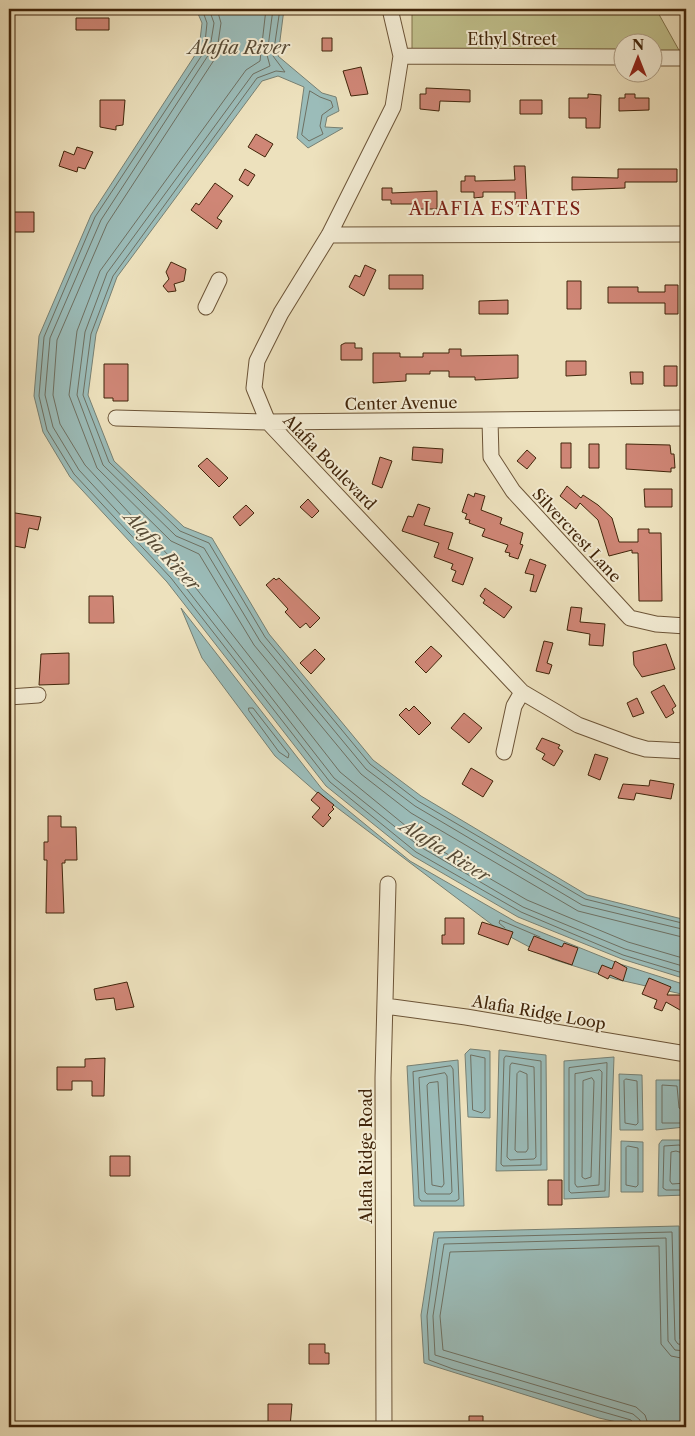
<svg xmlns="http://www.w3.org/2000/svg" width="695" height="1436" font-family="'Libre Caslon Text',serif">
  <rect width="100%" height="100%" fill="#ede1bd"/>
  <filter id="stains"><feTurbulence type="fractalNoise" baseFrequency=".004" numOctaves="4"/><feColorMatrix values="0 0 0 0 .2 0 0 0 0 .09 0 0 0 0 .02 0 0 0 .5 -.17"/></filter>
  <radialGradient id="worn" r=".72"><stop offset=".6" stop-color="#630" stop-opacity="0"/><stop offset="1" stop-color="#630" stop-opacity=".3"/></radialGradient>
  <path fill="#c0c08c" stroke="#80724b" d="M412,9H656L680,52L653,51L652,42H622V51L412,49Z"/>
  <path fill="#9bbcb9" stroke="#778073" d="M196,9H284L278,56L322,93L336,97L339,111L327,117L325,127L343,128L308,148L297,138L304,87L278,76L262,81L117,277L96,334L88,395L114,461L184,527L212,538L269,634L373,760L421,796L587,895L686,920V979L622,959L518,917L413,856L326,786L167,582L70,477L43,432L34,396L39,336L91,215L199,49L202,23Z
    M181,608L322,789L410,861L516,922L620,964L686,985V995L615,979L552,959L503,933L315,791L275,756L202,658Z
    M470,1049L490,1051V1118L468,1117L465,1054Z
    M499,1050L546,1055L547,1170L496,1171Z
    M614,1057L609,1197L564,1199V1061Z
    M458,1060L464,1206H414L407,1066Z
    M619,1074L642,1075L643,1130H620Z
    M656,1080H683L685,1127L656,1130Z
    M662,1140H684L686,1195L658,1196L659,1144Z
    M621,1141L643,1142V1192H621Z
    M679,1226L680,1339L686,1340V1426L639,1427L599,1418L424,1363L421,1315L434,1232Z"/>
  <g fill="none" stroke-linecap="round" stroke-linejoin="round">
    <path stroke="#6e7062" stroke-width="1" d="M202,9L207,23L204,52L95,217L44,337L39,396L47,430L74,474L171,578L330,782L416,852L521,912L623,955L686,974
      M209,9L214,23L209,54L101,220L50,338L45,395L53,427L79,470L175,574L334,778L419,846L523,907L625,949L686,967
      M217,9L221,23L216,57L107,224L57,340L53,395L60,424L85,465L181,569L340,772L423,840L527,900L628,942L686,959
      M266,9L260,61L246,70L100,271L77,331L69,395L97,468L171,541L199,554L254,645L361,774L411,813L578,911L686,938
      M273,9L267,55L270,66L253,74L107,273L85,332L77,395L103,465L176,536L204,548L260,641L366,769L415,806L582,905L686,930
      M280,9L273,56L285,72L276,71L257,78L113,276L91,334L83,395L109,462L180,531L209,543L265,637L370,764L418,801L585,899L686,924
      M310,91L320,97L331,101L333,107L322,115L320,126L323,134L309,141L302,135Z
      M249,708H253L289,754L288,758L279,752L249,711Z
      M505,928L499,923L500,920L540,937
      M471,1055L485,1058V1110L482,1113L473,1110Z
      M506,1056L541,1061V1165L503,1166L501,1164L504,1059Z
      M512,1063L534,1067L536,1157L534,1159L510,1160L507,1157L510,1066Z
      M607,1063L605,1191L571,1193L569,1191V1068Z
      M451,1066L453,1069L459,1199L456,1201H421L419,1198L413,1072Z
      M600,1070L602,1072L599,1185L577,1187L575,1184V1074Z
      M520,1071L527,1074L528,1149L526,1152H517L515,1150L517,1074Z
      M445,1073L447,1076L452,1192L450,1194H427L425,1192L419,1078Z
      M592,1078L594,1081L591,1177L585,1179L582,1177L583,1081Z
      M626,1079L637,1081L638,1123L636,1125L625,1123L624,1081Z
      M438,1082L444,1184L442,1187L432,1185L427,1085L429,1083Z
      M686,1112L679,1108L677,1086L662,1085V1123H686
      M628,1146L638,1148V1185L636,1187L626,1185V1148Z
      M686,1148L679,1145L664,1146L663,1188L666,1190H686
      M686,1154L676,1151L671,1152L670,1181L672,1184L686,1183
      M635,1427L631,1420L453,1369L429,1360L427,1316L438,1238L672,1232L675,1340L678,1344L686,1345
      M641,1427L640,1420L633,1414L435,1355L433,1316L444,1244L666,1238L668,1341L675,1350L686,1351
      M649,1427L645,1415L636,1407L443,1350L440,1316L450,1252L659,1246L661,1344L671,1356L686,1359"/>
  </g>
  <path fill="#cf8676" stroke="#41250a" d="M76,18H109V30H76Z
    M322,38H332V51H322Z
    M361,67L368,94L351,96L343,71Z
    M426,88L470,90V102L440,101L439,111L420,109V94H426Z
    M588,94L601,95L600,128H586V118H569V98H588Z
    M625,94H635V98H649V110L619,111V98H625Z
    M100,100H125L123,125L116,126V130L100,127Z
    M520,100H542V114H520Z
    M256,134L273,144L265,157L248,147Z
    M77,147L93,152L85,169L78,167L77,172L59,166L64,151L74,155Z
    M514,166H525L527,206H515V192H483V197L474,198V192H461V181H465V176H475V181L515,180Z
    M245,169L255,175L248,186L239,180Z
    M618,169H677V182H625V188L572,190V177L618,178Z
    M215,183L233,196L217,218L222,221L217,229L191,210L196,203L199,205Z
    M382,188H392V193L437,191V209H415V204H391V200H382Z
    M9,212H34V232H9Z
    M171,262L186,269L184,281L174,284L176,291L168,292L163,286L169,279L166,272Z
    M365,265L376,270L364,296L349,287L355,275L360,277Z
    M389,275H423V289H389Z
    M567,281H581V309H567Z
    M665,285H678V314H665V303H608V287H638V292H665Z
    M508,300V314H479V301Z
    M345,343H355V348H362V360H341V345Z
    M449,349H461V356L518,355V378L475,380V377H449V371H430V374H406V381L373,383V353H400V357H423V353H449Z
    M566,361H586V375L566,376Z
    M104,364H128V401H113V398H104Z
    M664,366H677V386H664Z
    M630,372H643V384H631Z
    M561,443H571V468H561Z
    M589,444H599V468H589Z
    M626,444L670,445L671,454H674L675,468H671V472L626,469Z
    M413,447L443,449L442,463L412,460Z
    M527,450L536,458L527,469L517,461Z
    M380,457L392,461L382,488L372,484Z
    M207,458L228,478L219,487L198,466Z
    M567,486L581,498L583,495L598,505L612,518L619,542H638V529H649V533H661L662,601H639L638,553H632V550L609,556L598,520L580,503L576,509L560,496Z
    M644,489H672V507H645Z
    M475,493L485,496L481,510L502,518L500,524L523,533L520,544L523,545L518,559L509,556L510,553L505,552L508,545L482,536L485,529L469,523L470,520L465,519L467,514L462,512L468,494L474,497Z
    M308,499L319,511L312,518L300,507Z
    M418,504L430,508L424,525L453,533L448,549L473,558L463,585L452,581L456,571L451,569L453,564L434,557L439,543L402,531L408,516L413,517Z
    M246,505L254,513L240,526L233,517Z
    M9,512L41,517L38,530L29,528L25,548L9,545Z
    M530,559L546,565L536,592L530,591L534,575L525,573Z
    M274,578L276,580L279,578L320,618L310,628L306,623L300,628L285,612L288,609L266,585Z
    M485,588L512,607L504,618L483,603L485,600L480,596Z
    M89,596H113L114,623H89Z
    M571,607L582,608L580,622L605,624L603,646L589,645L590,634L567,630Z
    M544,641L553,643L547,663L552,665L549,674L536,671Z
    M666,644L675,669L642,677L634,665L633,652Z
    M431,646L442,656L426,673L415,662Z
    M315,649L325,659L311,674L300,663Z
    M69,653V684L39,685L41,654Z
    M664,685L676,706L672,709L674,713L666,718L651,692Z
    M637,698L644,713L633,717L627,703Z
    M414,706L431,723L419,735L399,715L406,708L409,711Z
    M464,713L482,728L469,743L451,728Z
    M542,738L560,745L558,748L563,751L554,766L542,759L545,754L536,749Z
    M595,754L608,758L600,780L588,775Z
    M471,768L493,781L483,797L462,784Z
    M650,780L674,784L671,799L636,793L634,800L618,798L623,784L649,786Z
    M318,792L334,805L332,807L334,809L328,815L331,818L323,827L312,817L320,808L311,800Z
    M48,816H61V827H76L77,860H65V863H62L64,913H46L47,860H44V842H48Z
    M445,918H464V944H442V935H445Z
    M482,922L513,932L508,945L478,934Z
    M534,936L562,947L564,943L578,948L572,965L528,950Z
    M615,961L627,968L623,981L610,975L608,979L598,974L602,965L612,969Z
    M649,978L671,987L667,995H686V1010H680L666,1002L662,1011L654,1008L657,1000L642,994Z
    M127,982L134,1007L116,1010L114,998L96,1000L94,989Z
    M105,1058L104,1096H92V1081H72V1090H57V1067H85V1059Z
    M110,1156H130V1176H110Z
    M548,1180H562V1205H548Z
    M309,1344H325V1353H329V1364H309Z
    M268,1404H292L290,1427H268Z
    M469,1416H483V1427H469Z"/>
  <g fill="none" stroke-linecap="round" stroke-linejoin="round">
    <g stroke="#6c5437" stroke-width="17">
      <path id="minor" d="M390,9L401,56L393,107L329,235L281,313L257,361L254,388L268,422L522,692L578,725L632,745L646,749L686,751
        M401,56L622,57
        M652,58H686
        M329,235L686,234
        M206,307L219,280
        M116,418L268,422L686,418
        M490,420L491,457L513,491L630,618L656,624L686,626
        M9,697L38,695
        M504,752L514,706L522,692
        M385,1006L466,1017L686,1054
        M384,1427L383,1078L388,884"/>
    </g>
    <use href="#minor" stroke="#f3ecd4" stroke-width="15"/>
  </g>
  <g text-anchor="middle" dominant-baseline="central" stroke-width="4" stroke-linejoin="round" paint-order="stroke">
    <g font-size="16" fill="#41250a" stroke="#f3ecd4">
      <text x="512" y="39">Ethyl Street</text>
      <text transform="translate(401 403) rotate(-1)">Center Avenue</text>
      <text transform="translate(330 462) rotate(46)">Alafia Boulevard</text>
      <text transform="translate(577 535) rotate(47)">Silvercrest Lane</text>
      <text transform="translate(539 1012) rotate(10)">Alafia Ridge Loop</text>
      <text transform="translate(366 1156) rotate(-90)">Alafia Ridge Road</text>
    </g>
    <g font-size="18" font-style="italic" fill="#584b36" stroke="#f3ecd4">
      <text x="239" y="48">Alafia River</text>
      <text transform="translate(162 551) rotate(47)">Alafia River</text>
      <text transform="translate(445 851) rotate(32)">Alafia River</text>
    </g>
    <g font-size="18" letter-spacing="1" fill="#7a1f14" stroke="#f3ecd4">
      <text x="495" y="209">ALAFIA ESTATES</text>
    </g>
  </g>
  <rect width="695" height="1436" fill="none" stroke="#ede1bd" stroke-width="30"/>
  <rect x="10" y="10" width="675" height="1416" fill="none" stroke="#41250a" stroke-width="2.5"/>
  <rect x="15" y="15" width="665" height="1406" fill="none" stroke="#41250a"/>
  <g transform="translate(638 58)"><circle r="24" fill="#f3ecd4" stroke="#ac9c83"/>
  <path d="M0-4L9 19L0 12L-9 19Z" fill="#8f2418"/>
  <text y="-8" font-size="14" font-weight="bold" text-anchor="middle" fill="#41250a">N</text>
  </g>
  <rect width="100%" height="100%" filter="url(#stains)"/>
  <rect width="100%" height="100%" fill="url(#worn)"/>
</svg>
